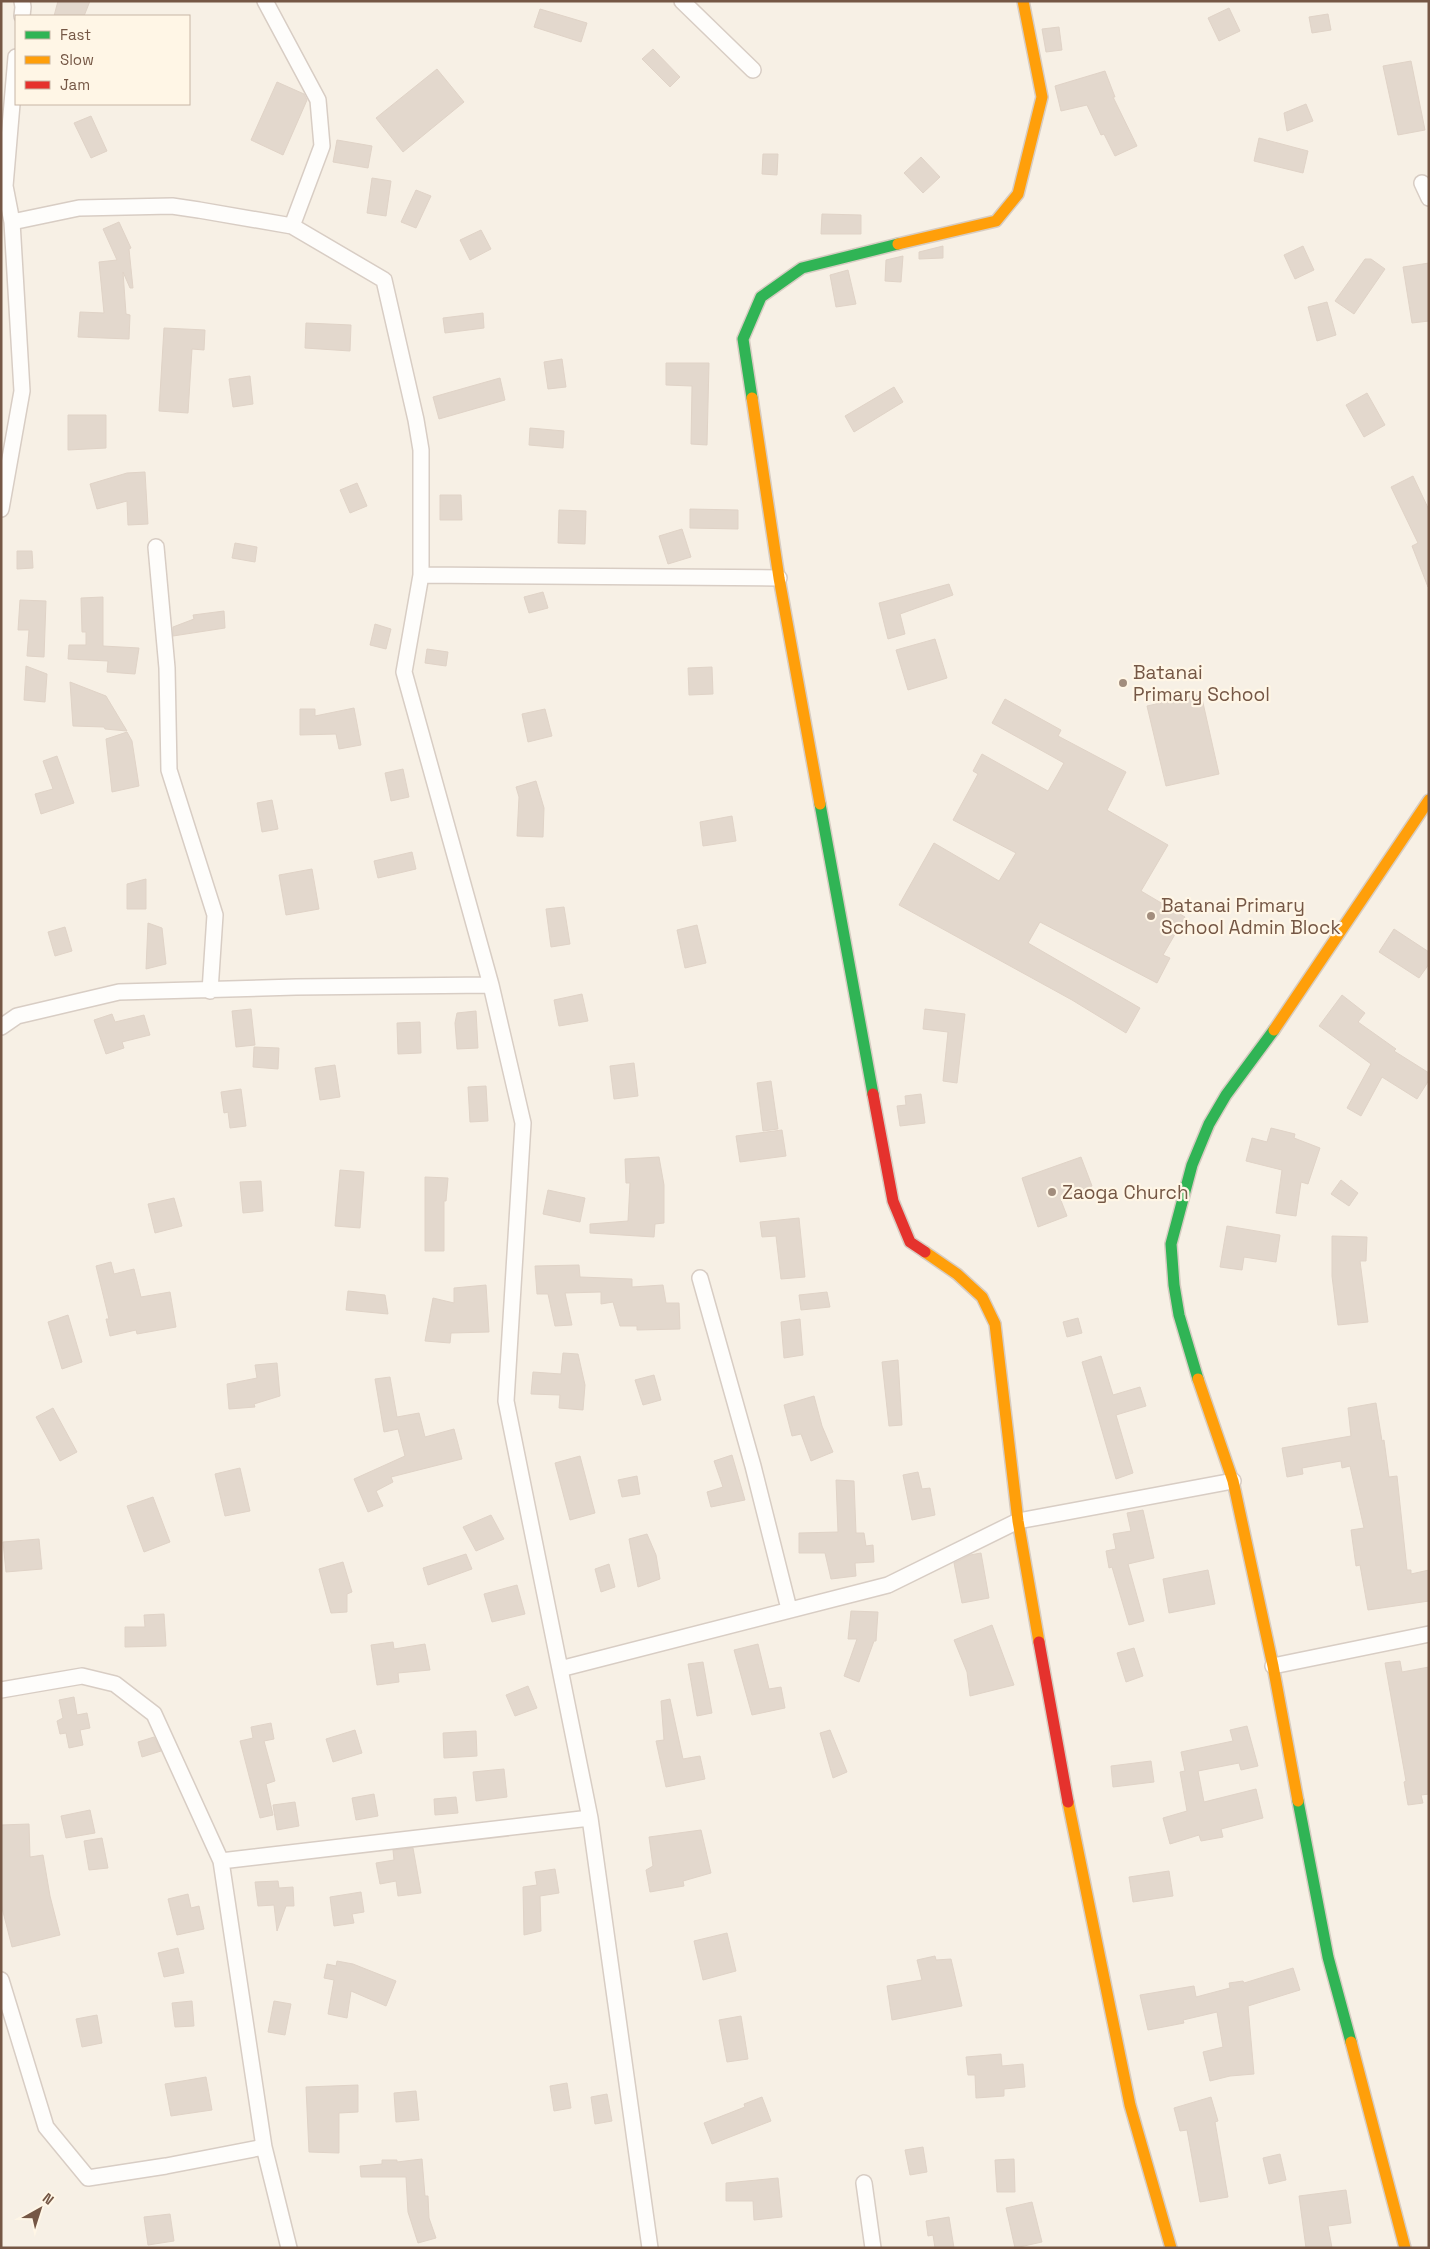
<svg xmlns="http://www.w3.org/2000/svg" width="1430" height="2249" font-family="'Space Grotesk',sans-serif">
  <rect width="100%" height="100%" fill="#f7f0e5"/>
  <path fill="#e3d8cd" stroke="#e0d3c7" d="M58,1H90L84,16H54Z
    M1229,8L1240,31L1219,41L1208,18Z
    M540,9L587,23L581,42L534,27Z
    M1328,14L1331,30L1312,33L1309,17Z
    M1059,27L1062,50L1046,52L1042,29Z
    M653,49L680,77L670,87L642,59Z
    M1411,61L1425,130L1398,135L1383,66Z
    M437,69L464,102L403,152L376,118Z
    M1105,71L1115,97H1113L1137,146L1115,156L1104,134L1101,135L1087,105L1061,111L1055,86Z
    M277,82L304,94L307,100L283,155L251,140Z
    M1306,104L1313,121L1287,131L1284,113Z
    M91,116L107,151L91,158L74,123Z
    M1259,138L1308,151L1303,173L1254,161Z
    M337,140L372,146L368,168L333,162Z
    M763,154H778L777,175L762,174Z
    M921,157L940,177L923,193L904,173Z
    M372,178L391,181L386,216L367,213Z
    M416,190L431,196L416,228L401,222Z
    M822,214L861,215V234H821Z
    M119,222L131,248L129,249L133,288H130L123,272L126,314L130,315L129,339L78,337L80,312L104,313L99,262L117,260L103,229Z
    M481,230L491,249L470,260L460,240Z
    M943,246V258L919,259V252Z
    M1303,246L1314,270L1295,279L1284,255Z
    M903,256L901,282L885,281L886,260Z
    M1365,259H1371L1385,269L1354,314L1335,301Z
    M1429,263V321L1412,323L1403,267Z
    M848,270L856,304L836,307L830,275Z
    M1327,302L1336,335L1317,341L1308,307Z
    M483,313L484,328L445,333L443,318Z
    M306,323L351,325L350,351L305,348Z
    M164,328L205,330L204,350L192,349L188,413L159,411Z
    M562,359L566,387L548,389L544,362Z
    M666,363H709L707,445L691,444L692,386L666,385Z
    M250,376L253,404L233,407L229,379Z
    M500,378L505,400L439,419L433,397Z
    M894,387L903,402L854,432L845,416Z
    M1367,393L1385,425L1364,437L1346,405Z
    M68,415H106V448L68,450Z
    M530,428L564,431L563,448L529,445Z
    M145,472L148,524L128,525L127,501L97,509L90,484L127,473Z
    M1413,476L1429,510L1428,587L1412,546L1418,543L1391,487Z
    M357,483L367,506L350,513L340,490Z
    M440,495H461L462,520H440Z
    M690,509L738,510V529L690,528Z
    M559,510L586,511L585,544L558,543Z
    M682,529L691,557L668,564L659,536Z
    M235,543L257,547L255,562L232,558Z
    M17,551H32L33,568L17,569Z
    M949,584L953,595L900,614L905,634L888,639L879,603Z
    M543,592L548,608L529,613L524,597Z
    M103,597V646L139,648L135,674L107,672L108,661L68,659L69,645H86V632H82L81,598Z
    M20,600L46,601L44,657L27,656L29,630H18Z
    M224,611L225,628L173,636V627L194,619L193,615Z
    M375,624L391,629L386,649L370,645Z
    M935,639L947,678L908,690L896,650Z
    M427,649L448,652L446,666L425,663Z
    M26,666L47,674L45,702L24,700Z
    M712,667L713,694L689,695L688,668Z
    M70,682L106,696L127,731L105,729L104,727L73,726Z
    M1201,694L1219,774L1166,786L1147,706Z
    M1005,699L1061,730L1058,736L1126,772L1107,810L1168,845L1141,891L1185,917L1163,955L1170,958L1157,983L1040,922L1028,943L1140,1008L1126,1033L1072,1000L899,905L934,843L999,881L1016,853L953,820L978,774L973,771L982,754L1048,791L1064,763L992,723Z
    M354,708L361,745L339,749L336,734L300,735V709H315V716Z
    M545,709L552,736L528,742L522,714Z
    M127,732L132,741L139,786L112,792L106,739Z
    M57,756L74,803L41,814L35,794L53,789L43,761Z
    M403,769L409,797L391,801L385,773Z
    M536,781L544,808L543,837L517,836L519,797L516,787Z
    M272,800L278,829L262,832L257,803Z
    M732,816L736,841L703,846L700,822Z
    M412,852L416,869L378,878L374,861Z
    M312,869L319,909L286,915L279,875Z
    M146,879V909H127V884Z
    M564,907L570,944L551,947L546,909Z
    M148,923L162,928L166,964L146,969Z
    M697,925L706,963L685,968L677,930Z
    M65,927L72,951L55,956L48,932Z
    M1394,929L1429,952V964L1419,978L1379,952Z
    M582,994L588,1021L559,1026L554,1000Z
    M1342,995L1365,1013L1358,1022L1396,1049L1394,1051L1429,1073V1080L1417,1099L1382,1077L1361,1116L1347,1108L1371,1064L1319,1026Z
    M251,1009L255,1045L236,1047L232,1011Z
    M925,1009L965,1014L957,1083L943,1081L948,1032L923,1029Z
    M476,1011L478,1048L457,1049L455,1023L457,1013Z
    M112,1014L115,1022L144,1015L150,1035L122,1042L124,1048L106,1054L94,1020Z
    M420,1022L421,1053L398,1054L397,1023Z
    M254,1047L279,1048L278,1069L253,1067Z
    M634,1063L638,1096L614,1099L610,1066Z
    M335,1065L340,1097L320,1100L315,1068Z
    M771,1081L778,1129L763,1131L757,1083Z
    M486,1086L488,1121L470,1122L468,1087Z
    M241,1089L246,1126L230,1128L228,1112L224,1113L221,1092Z
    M921,1094L925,1123L900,1126L897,1106L906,1105L905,1096Z
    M1271,1128L1295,1134L1294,1138L1320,1148L1308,1184L1301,1182L1296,1216L1276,1213L1282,1170L1246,1161L1252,1138L1267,1142Z
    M782,1130L786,1156L740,1162L736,1136Z
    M659,1157L664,1185V1223L655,1224L654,1237L590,1233V1224L628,1221L630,1183H626L625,1159Z
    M1081,1157L1092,1186L1060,1198L1067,1216L1038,1227L1022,1178Z
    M340,1170L364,1172L360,1228L335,1226Z
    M425,1177L448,1178L446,1201H444V1251H425Z
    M1341,1180L1358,1193L1349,1206L1331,1194Z
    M261,1181L263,1211L243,1213L240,1182Z
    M548,1190L585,1198L580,1222L543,1214Z
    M174,1198L182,1226L155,1233L148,1204Z
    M799,1218L805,1277L781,1279L776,1236L762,1237L760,1222Z
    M1227,1226L1280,1235L1276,1262L1244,1257L1242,1270L1220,1267Z
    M1332,1236L1367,1237L1366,1261H1360L1368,1322L1338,1325L1332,1276Z
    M111,1262L114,1274L134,1269L141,1297L170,1292L176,1327L137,1334L136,1330L110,1336L106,1319H109L96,1266Z
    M579,1265L580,1277L632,1279V1287L663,1285L666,1303H679L680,1329L637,1330V1326H620L613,1302L601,1304V1292L565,1293L572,1325L555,1326L548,1294H537L535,1266Z
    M486,1285L489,1332L451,1333L450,1343L425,1341L433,1298L454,1303V1288Z
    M348,1291L385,1295L388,1314L346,1310Z
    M827,1292L830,1307L801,1310L799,1295Z
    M68,1315L82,1362L62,1369L48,1322Z
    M1078,1318L1082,1333L1067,1337L1063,1322Z
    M800,1319L803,1355L784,1358L781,1322Z
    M563,1353L578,1354L585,1385L583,1410L559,1408L560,1395L531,1394L533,1372L561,1374Z
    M1101,1356L1113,1395L1140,1387L1146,1406L1116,1415L1133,1473L1116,1479L1082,1362Z
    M898,1360L902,1425L889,1426L882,1362Z
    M277,1363L280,1396L254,1404L255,1407L229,1409L227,1384L257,1378L255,1365Z
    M654,1375L661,1400L643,1405L635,1380Z
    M390,1377L397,1417L419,1413L425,1437L454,1429L462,1459L391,1477L393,1482L376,1491L383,1506L368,1512L354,1479L405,1456L398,1429L384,1432L375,1379Z
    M814,1396L822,1426L833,1452L811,1461L801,1434L792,1436L784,1405Z
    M1376,1403L1382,1441L1384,1440L1389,1477L1397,1476L1407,1570H1411V1574L1429,1570V1601L1368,1610L1360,1565L1356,1566L1351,1530L1364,1528L1350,1466L1342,1468L1341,1461L1302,1468L1303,1474L1287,1477L1282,1448L1351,1436L1348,1408Z
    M53,1408L77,1452L60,1461L36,1417Z
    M732,1455L745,1500L711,1507L707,1492L723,1487L714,1461Z
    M580,1456L595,1513L570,1520L555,1463Z
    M240,1468L250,1511L225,1516L215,1474Z
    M918,1472L922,1489L930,1488L935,1515L912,1520L903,1475Z
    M637,1476L640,1494L622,1497L618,1480Z
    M836,1480L854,1481L856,1533H864L866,1546L873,1545L874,1562L855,1563L856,1576L831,1579L825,1553H799V1533L838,1532Z
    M153,1497L170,1542L144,1552L127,1506Z
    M1143,1510L1154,1558L1128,1564L1144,1621L1129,1625L1112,1567L1109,1568L1106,1551L1116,1549L1113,1534L1131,1531L1127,1513Z
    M491,1515L504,1539L476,1551L463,1527Z
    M647,1534L656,1555L660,1579L638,1587L629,1539Z
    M39,1539L42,1569L6,1572L3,1542Z
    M981,1553L989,1598L962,1603L954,1563L970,1555Z
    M466,1554L472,1569L428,1585L423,1568Z
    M343,1562L352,1592L347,1594V1612L331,1613L319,1569Z
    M609,1564L615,1587L601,1592L595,1569Z
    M1208,1570L1215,1604L1169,1613L1163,1579Z
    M517,1585L525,1614L492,1622L484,1594Z
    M851,1611L878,1612L876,1641H874L859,1682L844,1676L857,1639H848Z
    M164,1614L166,1646L125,1647V1627H145L144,1615Z
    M992,1625L1014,1685L970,1696L967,1672L954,1640Z
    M393,1642L394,1649L425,1644L430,1670L398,1673L399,1682L377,1685L371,1645Z
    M758,1644L769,1689L781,1687L785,1708L752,1715L734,1650Z
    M1134,1648L1143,1676L1126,1682L1117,1653Z
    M1400,1661L1402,1672L1429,1667V1794L1421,1795L1423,1803L1408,1805L1404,1782L1406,1781L1385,1663Z
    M703,1662L712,1713L697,1716L688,1664Z
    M528,1686L537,1708L515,1716L506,1695Z
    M74,1697L77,1715L87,1713L90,1728L80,1730L83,1745L69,1748L66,1733L60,1734L57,1721L63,1718L59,1700Z
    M670,1699L683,1759L700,1756L705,1779L666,1787L656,1741L664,1740L661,1701Z
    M271,1723L274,1739L264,1741L275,1781L266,1784L273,1815L260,1818L240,1741L253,1738L251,1727Z
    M1247,1726L1258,1766L1241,1770L1239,1763L1198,1771L1204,1802L1256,1789L1263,1818L1221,1829L1223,1837L1201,1841L1199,1835L1170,1844L1163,1818L1187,1811L1180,1772L1185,1771L1181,1752L1233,1741L1230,1730Z
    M355,1730L362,1753L333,1762L326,1739Z
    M830,1730L847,1772L833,1778L820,1733Z
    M476,1731L477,1756L444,1758L443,1733Z
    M154,1737L161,1751L142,1757L138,1742Z
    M1151,1761L1154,1782L1113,1787L1111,1766Z
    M504,1769L507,1797L476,1801L473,1772Z
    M374,1794L378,1816L356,1820L352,1798Z
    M456,1797L458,1813L435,1815L434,1799Z
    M295,1802L299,1826L277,1830L273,1805Z
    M90,1810L95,1833L66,1838L61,1816Z
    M29,1824L30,1857L43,1855L50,1896L60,1935L12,1947L1,1904V1825Z
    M701,1830L711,1873L683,1881L684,1886L650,1892L646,1870L653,1866L649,1837Z
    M102,1838L108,1868L89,1870L84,1841Z
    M413,1848L421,1893L398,1896L396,1881L380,1884L376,1863L394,1860L393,1850Z
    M555,1869L559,1893L540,1896L541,1931L524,1935L523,1887L537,1885L535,1872Z
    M1169,1871L1173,1896L1133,1902L1129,1877Z
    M278,1881L279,1888L293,1887L294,1906H286L277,1931L274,1905L258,1906L255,1882Z
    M361,1892L364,1912L352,1914L354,1923L334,1926L330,1897Z
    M188,1894L191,1908L199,1906L204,1929L177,1935L168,1899Z
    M727,1933L736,1971L703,1980L694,1941Z
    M178,1948L184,1973L164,1977L158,1953Z
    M935,1956L936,1960L951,1959L962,2006L892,2020L887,1986L922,1980L917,1960Z
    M337,1961L353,1964L396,1981L386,2006L351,1991L347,2018L328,2014L334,1980L324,1978L327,1964L336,1966Z
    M1293,1968L1300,1990L1248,2006L1254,2074L1230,2076L1210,2081L1203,2052L1223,2047L1217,2012L1183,2020L1184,2023L1148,2030L1140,1995L1194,1986L1196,1997L1230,1988L1229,1983L1243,1981L1244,1983Z
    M192,2001L194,2026L175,2027L172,2003Z
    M274,2001L291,2004L285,2035L268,2032Z
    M97,2015L102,2043L82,2047L76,2019Z
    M741,2016L748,2059L727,2062L719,2020Z
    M1001,2054L1002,2066L1023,2064L1025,2087L1004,2089V2096L976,2098L975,2075H968L966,2057Z
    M206,2077L212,2110L171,2116L165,2084Z
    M567,2083L571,2108L554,2111L550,2086Z
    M358,2085V2112L339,2113V2153L309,2152L306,2087Z
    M416,2091L419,2120L396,2122L394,2093Z
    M607,2094L612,2121L595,2124L591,2097Z
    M762,2097L771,2121L712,2144L704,2123L745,2107L744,2104Z
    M1211,2097L1218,2121L1215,2122L1228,2197L1200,2202L1187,2130L1180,2131L1174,2108Z
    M923,2147L927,2172L910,2175L905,2150Z
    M1280,2154L1286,2180L1269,2184L1263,2158Z
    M422,2159L425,2196H428L429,2218L436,2238L418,2243L408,2212L406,2177H361L360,2166L382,2164V2160H397V2162Z
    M1014,2159L1015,2192H997L995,2160Z
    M778,2178L782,2217L754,2220L753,2201H726V2183Z
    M1346,2190L1351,2223L1328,2226L1332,2248H1306L1299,2196Z
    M1032,2202L1042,2242L1015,2248L1006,2208Z
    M170,2214L174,2241L148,2245L144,2217Z
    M949,2217L954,2248H935L933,2235L928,2236L926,2221Z"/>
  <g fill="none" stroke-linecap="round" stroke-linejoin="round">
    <g stroke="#d8cdc4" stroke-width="18">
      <path id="street" d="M22,1L23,7L22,16
        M265,1L318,100L322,146L292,226
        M682,1L753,70
        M1422,183L1429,198
        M12,222L79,208L172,206L199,210L292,226L384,280L416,420L421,450V575L404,672L491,985L523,1123L506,1401L590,1818L650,2248
        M1,509L22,391L12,222L5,186L16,57
        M156,547L167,668L169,770L215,915L210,991
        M421,575L779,578
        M1,1027L17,1016L119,992L296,987L491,985
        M700,1278L753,1466L789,1609
        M1273,1666L1429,1634
        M560,1669L888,1585L1018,1521L1233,1481
        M1,1690L82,1676L115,1684L154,1714L221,1861L264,2147L289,2248
        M221,1861L590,1818
        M1,1980L46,2127L88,2178L166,2166L264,2147
        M864,2183L873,2248"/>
    </g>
    <g stroke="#d7ccc2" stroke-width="14">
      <path id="fast" d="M752,398L743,339L761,297L802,268L898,244
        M820,804L873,1094
        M1198,1379L1179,1315L1174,1285L1171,1244L1192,1165L1209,1124L1226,1095L1274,1030
        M1298,1801L1328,1957L1351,2042"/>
    </g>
    <g stroke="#d7ccc2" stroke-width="14">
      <path id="slow" d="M898,244L996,221L1018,194L1042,97L1023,1
        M752,398L779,578L820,804
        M1274,1030L1429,800
        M925,1252L957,1274L982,1297L995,1324L1018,1521L1039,1642
        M1198,1379L1233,1481L1273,1666L1298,1801
        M1068,1802L1130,2105L1171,2248
        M1351,2042L1405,2248"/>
    </g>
    <g stroke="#d7ccc2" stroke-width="14">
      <path id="jam" d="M873,1094L893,1201L910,1242L925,1252
        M1039,1642L1068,1802"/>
    </g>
    <use href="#street" stroke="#fefdfb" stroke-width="15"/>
    <use href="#fast" stroke="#30b455" stroke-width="11"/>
    <use href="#slow" stroke="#ff9f0a" stroke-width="11"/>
    <use href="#jam" stroke="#e5322d" stroke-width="11"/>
  </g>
  <g fill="#a28d7d" stroke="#fff6e6" stroke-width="2">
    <circle cx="1123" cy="683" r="5"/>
    <circle cx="1151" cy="916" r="5"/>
    <circle cx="1052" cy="1192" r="5"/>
  </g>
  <g text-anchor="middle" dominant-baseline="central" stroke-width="4.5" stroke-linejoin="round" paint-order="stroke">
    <g font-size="19" fill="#755745" stroke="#fff6e6" text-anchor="start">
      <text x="1133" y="672">Batanai<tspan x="1133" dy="22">Primary School</tspan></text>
      <text x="1161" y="905">Batanai Primary<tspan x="1161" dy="22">School Admin Block</tspan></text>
      <text x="1062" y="1192">Zaoga Church</text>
    </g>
  </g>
  <rect width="1430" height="2249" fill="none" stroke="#755745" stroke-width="5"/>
  <rect x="15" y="15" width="175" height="90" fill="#fff6e6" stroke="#c8b6a6"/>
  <rect x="25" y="31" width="25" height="8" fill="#30b455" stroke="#c8b6a6"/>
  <text x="60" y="40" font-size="15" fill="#755745">Fast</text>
  <rect x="25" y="56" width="25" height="8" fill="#ff9f0a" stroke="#c8b6a6"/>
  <text x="60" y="65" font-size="15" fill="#755745">Slow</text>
  <rect x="25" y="81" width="25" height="8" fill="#e5322d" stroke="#c8b6a6"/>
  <text x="60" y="90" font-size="15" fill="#755745">Jam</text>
  <g transform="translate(40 2209) rotate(39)" stroke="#fff6e6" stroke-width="4" paint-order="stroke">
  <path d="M0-4L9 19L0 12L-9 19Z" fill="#755745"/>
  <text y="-8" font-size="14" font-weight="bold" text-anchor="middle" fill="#755745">N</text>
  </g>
</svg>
